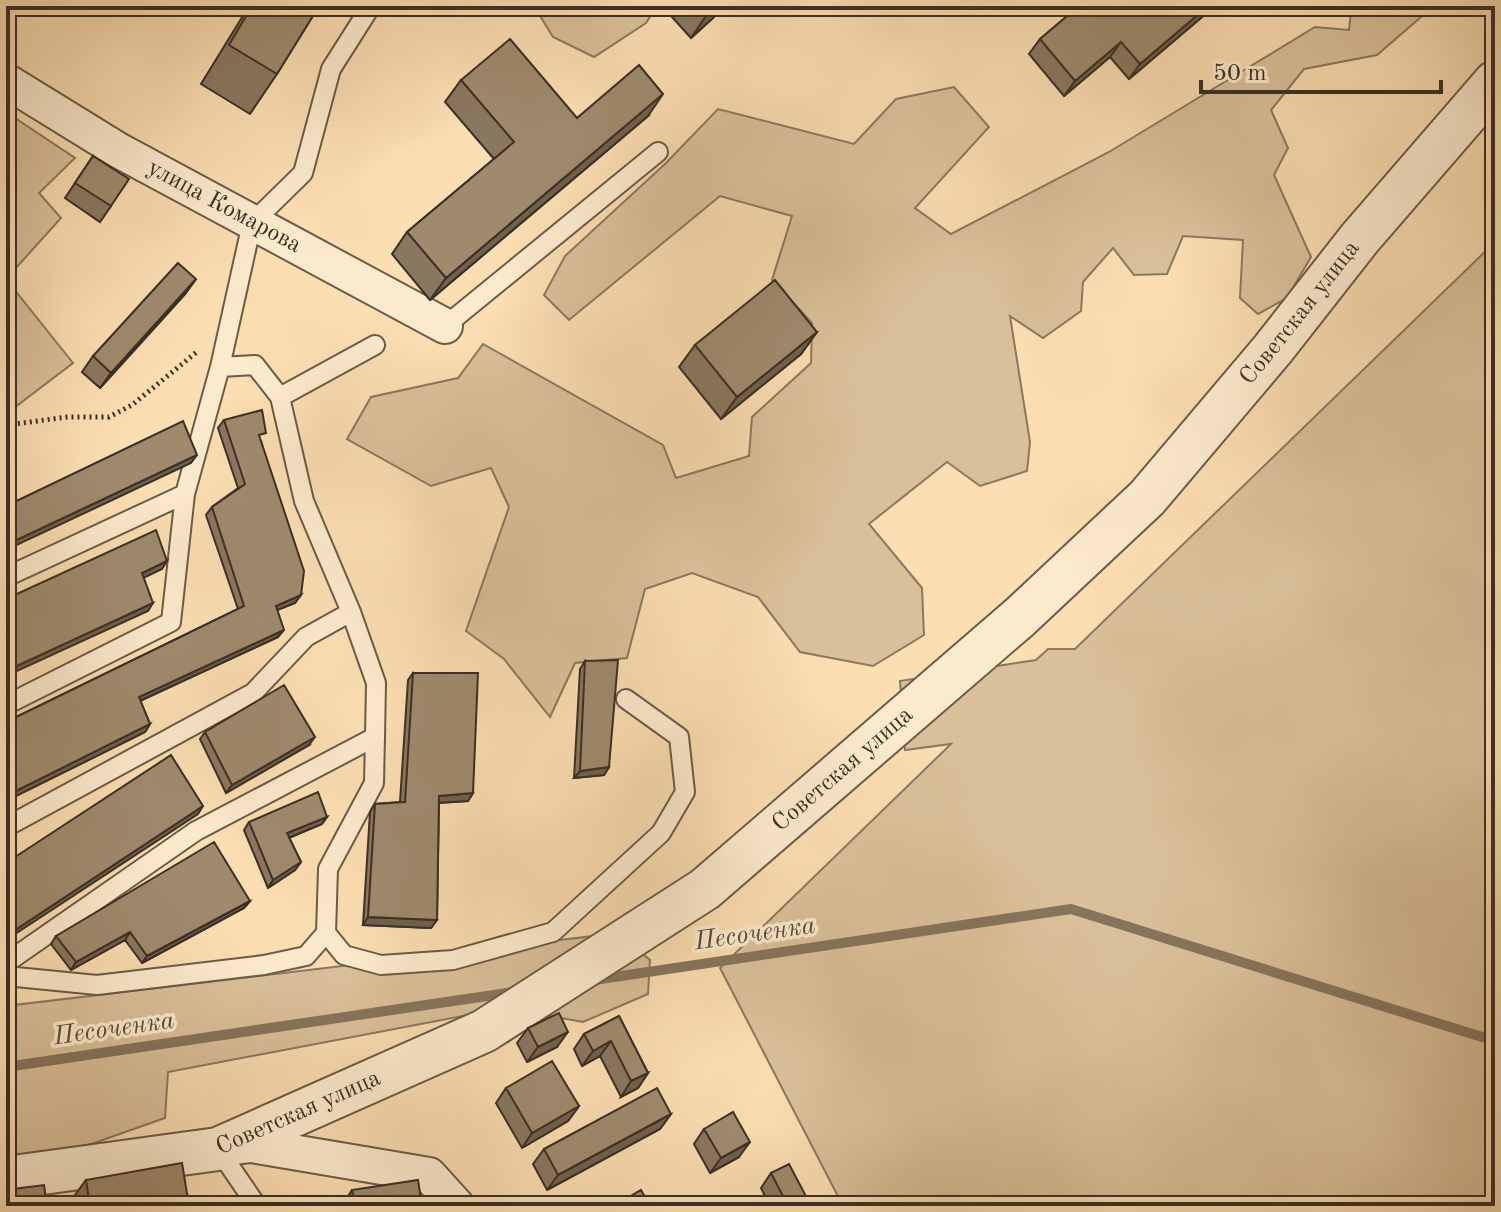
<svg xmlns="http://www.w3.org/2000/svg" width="1501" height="1212" font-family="'Old Standard TT',serif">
  <rect width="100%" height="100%" fill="#fbdeb2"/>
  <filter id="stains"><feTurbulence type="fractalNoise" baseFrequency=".0025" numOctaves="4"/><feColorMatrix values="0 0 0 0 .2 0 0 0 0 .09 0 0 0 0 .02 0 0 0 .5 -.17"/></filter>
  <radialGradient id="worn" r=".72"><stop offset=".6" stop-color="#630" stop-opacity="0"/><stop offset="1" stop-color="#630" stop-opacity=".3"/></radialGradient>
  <path fill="#dac09a" stroke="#8a7860" stroke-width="2" d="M534,6H657L646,23L594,57L553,37Z
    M1338,6H1424L1421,17L1377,55L1304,69L1271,110L1288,148L1274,175L1311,257L1287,298L1258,314L1240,298L1243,240L1183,236L1167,274L1134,275L1113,248L1083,282L1081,311L1043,338L1010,316L1030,442L1027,471L980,486L947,462L869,524L922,588L924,635L873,666L800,652L758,597L692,573L645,589L627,658L575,663L550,717L504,659L466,631L509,507L491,468L431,486L347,439L371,397L458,378L483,344L663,445L676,478L749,456L752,417L811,363L812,323L772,280L792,216L720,196L569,320L544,295L565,256L666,163L718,109L854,144L896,99L954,87L989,127L915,208L951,234L1109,152L1315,27L1349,30L1351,11Z
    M6,112L75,158L39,193L61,218L6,279L73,363L10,411L6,404Z
    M1495,242V1206H843L720,968L951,744L905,750L900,681L1036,660L1048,649H1075Z
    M618,933L650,960L648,994L583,1022L505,1008L168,1072L165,1118L80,1148L6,1158V1006Z"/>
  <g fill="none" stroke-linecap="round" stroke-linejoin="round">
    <path stroke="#87745d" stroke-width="10" d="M594,980L1071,909L1495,1041
      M6,1067L514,992"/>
    <g stroke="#6b5b48" stroke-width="22">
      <path id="service" d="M445,326L658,152
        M280,397L375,345
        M6,577L185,494L220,367L252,223L303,173L331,69L371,6
        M6,705L171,622L185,494
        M6,827L253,693L306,637L351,612L304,501L280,397L255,365L220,367
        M326,933L344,955L381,965L453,960L553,932L661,833L685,792L679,737L626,699
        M6,963L196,831L375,737L376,683L351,612
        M6,976L97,985L264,965L306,956L326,933L328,869L374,783L375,737
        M218,1149L257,1206"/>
    </g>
    <g stroke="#6b5b48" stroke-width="38">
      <g id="minor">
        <path id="s1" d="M6,81L118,150L445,326"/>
        <path d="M227,1148L251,1145L429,1175L457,1206"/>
      </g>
    </g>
    <g stroke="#6b5b48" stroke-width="46">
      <g id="tertiary">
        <path id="s2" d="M6,1178L218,1149L484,1031L705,889L1020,617L1147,498L1273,349L1360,238L1495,82"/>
      </g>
    </g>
    <path stroke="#3b2f25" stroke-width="5" stroke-dasharray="2 4" stroke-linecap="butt" d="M6,425L68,417H109L132,405L198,351"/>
    <use href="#service" stroke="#fceacd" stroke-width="18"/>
    <use href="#minor" stroke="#fceacd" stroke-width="34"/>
    <use href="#tertiary" stroke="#fceacd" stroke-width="42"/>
  </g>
  <path fill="#89775f" stroke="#3b2f25" stroke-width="2" d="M249,6H319L277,74L250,114L201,84Z
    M662,6H726L691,38Z
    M1079,6H1215L1129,79L1110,57L1064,96L1029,54L1040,39Z
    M461,80L577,118L648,116L430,300L392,254L407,232L494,159L445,102Z
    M93,156L111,206L100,222L65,198Z
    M196,279L185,294L100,388L82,372L93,356Z
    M817,332L801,354L721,419L679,367L695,345Z
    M224,420L261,441L301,595L295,603L277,610L278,637L140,701L150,724L145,732L6,801V722L238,609L206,515L212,507L238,488L218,428Z
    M585,661L609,767L604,775L574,778L580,669Z
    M413,673L473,793L468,801L439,803L437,920L431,928L363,925L370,812L375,804L400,802L408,680Z
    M205,732L309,745L226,793L200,739Z
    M327,817L322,824L289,838L301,862L295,870L268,888L244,830L249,822Z
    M250,901L244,908L142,963L125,940L71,970L51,944L56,936Z
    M619,1016L648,1073L638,1088L621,1097L600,1056L582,1066L574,1049L584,1034Z
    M528,1028L557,1047L527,1062L517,1043Z
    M506,1088L579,1106L568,1121L522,1148L496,1103Z
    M671,1114L660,1129L547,1190L533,1164L544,1149Z
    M704,1129L739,1157L710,1173L694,1144Z
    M771,1173L806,1206H770L761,1188Z
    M86,1180L189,1206H77L75,1195Z
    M352,1190L422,1206H342Z"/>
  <path fill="#6f614d" stroke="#3b2f25" stroke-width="2" d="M717,6H726L691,38L706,16Z
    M1208,6H1215L1129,79L1140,64Z
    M1121,42L1110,57L1064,96L1075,81Z
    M663,94L648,116L430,300L446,278Z
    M196,279L185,294L100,388L111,373Z
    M817,332L801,354L721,419L737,397Z
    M197,455L191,463L6,550V545Z
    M167,561L162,569L137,581L142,573Z
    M301,595L295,603L270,613L276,606Z
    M153,603L148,611L6,676V671Z
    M284,630L278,637L133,704L139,697Z
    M150,724L145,732L6,801V796Z
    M315,737L309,745L226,793L232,785Z
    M609,767L604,775L574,778L580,771Z
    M473,793L468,801L433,803L439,796Z
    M203,806L198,814L6,940V936Z
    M327,817L322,824L281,841L287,833Z
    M301,862L295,870L268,888L273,880Z
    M250,901L244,908L142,963L147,956Z
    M368,917L437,920L431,928L363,925Z
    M130,932L125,940L71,970L76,962Z
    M568,1032L557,1047L527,1062L538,1047Z
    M611,1041L600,1056L582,1066L593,1051Z
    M648,1073L638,1088L621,1097L631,1081Z
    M579,1106L568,1121L522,1148L532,1133Z
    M671,1114L660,1129L547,1190L558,1175Z
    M750,1142L739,1157L710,1173L721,1158Z"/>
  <path fill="#9f8a6e" stroke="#3b2f25" stroke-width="2" d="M252,6H319L277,74L229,45Z
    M697,6H717L706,16Z
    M1079,6H1208L1140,64L1121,42L1075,81L1040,39Z
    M510,39L577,118L639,65L663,94L446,278L407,232L514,142L461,80Z
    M93,156L129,179L111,206L75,183Z
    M178,263L196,279L111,373L93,356Z
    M775,280L817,332L737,397L695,345Z
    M262,410L266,433L259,435L304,571L301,595L276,606L284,630L139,697L150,724L6,796V722L244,606L212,507L245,484L224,420Z
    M183,421L197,455L6,545V506Z
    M156,530L167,561L142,573L153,603L6,671V599Z
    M618,660L609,767L580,771L585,661Z
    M413,673H478L473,793L439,796L437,920L368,917L375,804L405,802Z
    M284,685L315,737L232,785L205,732Z
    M171,755L203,806L6,936V863Z
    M318,792L327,817L287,833L301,862L273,880L249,822Z
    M214,842L250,901L147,956L130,932L76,962L56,936Z
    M559,1013L568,1032L538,1047L528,1028Z
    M619,1016L648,1073L631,1081L611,1041L593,1051L584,1034Z
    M552,1061L579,1106L532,1133L506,1088Z
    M657,1088L671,1114L558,1175L544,1149Z
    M733,1112L750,1142L721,1158L704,1129Z
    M182,1163L189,1206H90L86,1180Z
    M789,1164L809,1202L802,1206H788L771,1173Z
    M418,1180L422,1206H355L352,1190Z
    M44,1185L47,1206H6V1190Z
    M641,1190L650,1206H614Z"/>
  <g text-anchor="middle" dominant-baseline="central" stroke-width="7" stroke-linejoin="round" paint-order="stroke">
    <g font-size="24" fill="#3b2f25" stroke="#fceacd">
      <text stroke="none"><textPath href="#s1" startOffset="252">улица Комарова</textPath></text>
      <text stroke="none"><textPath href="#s2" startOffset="1598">Советская улица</textPath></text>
      <text stroke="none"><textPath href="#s2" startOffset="950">Советская улица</textPath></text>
      <text stroke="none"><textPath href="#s2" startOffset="302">Советская улица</textPath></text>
    </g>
    <g font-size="26" font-style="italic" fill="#5b4c3c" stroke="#fceacd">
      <text transform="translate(755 934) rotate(-8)">Песоченка</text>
      <text transform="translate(114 1029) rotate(-8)">Песоченка</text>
    </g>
  </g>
  <rect width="1501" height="1212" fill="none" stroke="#fbdeb2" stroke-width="32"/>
  <rect x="8" y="8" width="1485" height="1196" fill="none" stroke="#3b2f25" stroke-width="4"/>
  <rect x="16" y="16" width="1469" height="1180" fill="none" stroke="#3b2f25" stroke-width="2"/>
  <path d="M1201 80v12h240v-12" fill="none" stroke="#3b2f25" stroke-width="4"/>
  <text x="1213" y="80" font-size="24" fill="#3b2f25" stroke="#fceacd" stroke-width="6" paint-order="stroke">50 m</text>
  <rect width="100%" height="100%" filter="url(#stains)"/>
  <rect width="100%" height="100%" fill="url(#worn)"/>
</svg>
